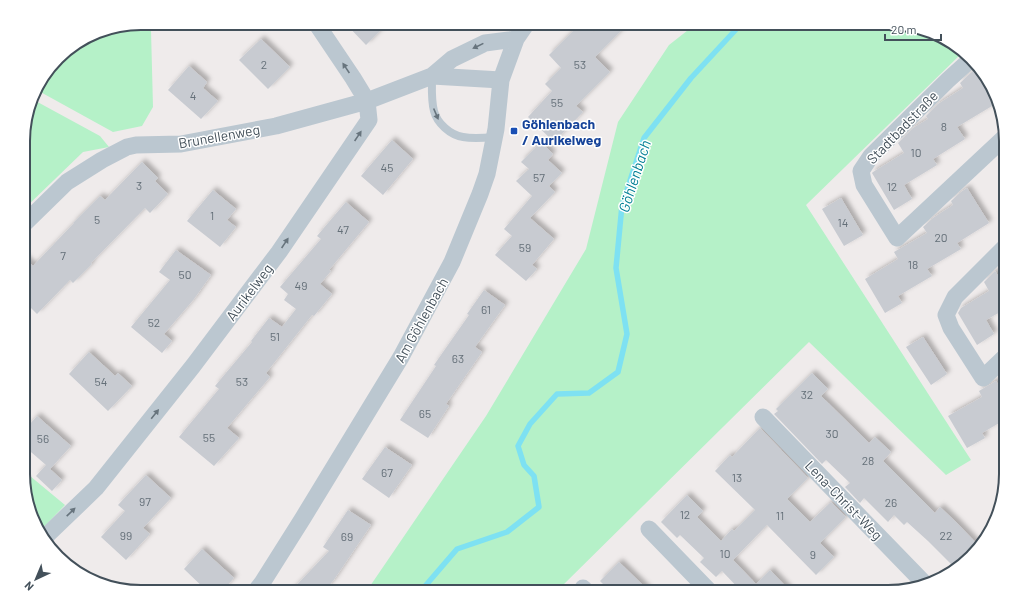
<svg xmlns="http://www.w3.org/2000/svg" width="1029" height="615" font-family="Barlow,sans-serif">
  <defs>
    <filter id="shadow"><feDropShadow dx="3.5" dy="-3.5" stdDeviation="2" flood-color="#0004"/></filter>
  </defs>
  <rect width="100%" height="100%" fill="#efebeb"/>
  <path fill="#b5f1c8" d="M139,23L151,30L153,107L142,126L113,132L35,89L63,52L96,32Z
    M697,23H888L947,39L962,53L806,205L971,460L946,475L809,342L560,588L562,592H366L486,416L586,249L618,122L669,45Z
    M32,99L100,136L109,147L83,152L24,209V126Z
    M24,471L65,505L40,531L24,489Z"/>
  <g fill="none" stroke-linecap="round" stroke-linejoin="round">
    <path stroke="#7ee1f2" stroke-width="5.5" d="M420,592L457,549L507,532L539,507L534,476L524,465L518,446L530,424L557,394L589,393L618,372L627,334L616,268L622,205L644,138L691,78L742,23"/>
  </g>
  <path fill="#c8cbd1" filter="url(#shadow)" d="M345,23H388L366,45Z
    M581,23H585L594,32L602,23H629L595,57L610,72L576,106L583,112L554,142L528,117L552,91L545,84L561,68L549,55Z
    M261,39L290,67L268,89L239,60Z
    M189,66L207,82L203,88L218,101L201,119L168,90Z
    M976,68L978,70L995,98L997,103L957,127L965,139L933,159L937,165L904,185L912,199L894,210L872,173L873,172L904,153L898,143L913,128L928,119L926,116L938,104L963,88L960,83Z
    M392,140L413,159L383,195L361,176Z
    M541,142L553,154L548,160L562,173L549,186L555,192L530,218L554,239L532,265L537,269L526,281L495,255L512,236L504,229L532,196L516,181L529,169L521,162Z
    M142,162L158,178L155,181L168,194L150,213L145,208L91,263L92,264L73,283L70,280L37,314L24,301V257L33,266L74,223H73L100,196L105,200Z
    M967,188L989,223L957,243L961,249L927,269L932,276L898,296L902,303L885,313L865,279L898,259L894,252L927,233L923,227L933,218L953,205L951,201L961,192Z
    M213,190L236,209L227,220L236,227L220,247L187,221Z
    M841,198L863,235L844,246L822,209Z
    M346,202L369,222L329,270L331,271L320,284L332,294L314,316L312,315L266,373L270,377L227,428L239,438L214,466L179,437L219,389L215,386L252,342L251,341L269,318L282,327L296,309L284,300L288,294L280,287L321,239L317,236Z
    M176,250L211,275L194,299L164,334L172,341L162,353L131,327L170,280L159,272Z
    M995,271L1003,283L1006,281V317L1002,311L986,320L994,334L977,345L958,313L961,308L989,291L984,282Z
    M484,290L505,305L475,347L482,352L446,404L449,406L428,438L400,420L436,366L434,365L469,315L467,314Z
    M923,337L947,374L931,385L906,347Z
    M89,352L115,376L118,373L132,386L108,411L69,374Z
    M812,373L828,389L821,396L869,443L875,437L891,452L883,461L935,513L940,507L956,522L978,545L955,568L928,541L907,522L904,525L894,515L888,522L864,498L860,503L845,487L850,483L826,460L822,464L774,414L778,411L776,409Z
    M996,381L1006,397V419L982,433L985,438L967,448L948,416L982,397L979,391Z
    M37,416L71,446L50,469L62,480L52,491L36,476L46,465L24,446V431Z
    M760,428L808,478L787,499L810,522L831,502L846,517L820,543L834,557L816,575L767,525L733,560L756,584L770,570L791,592H742L722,571L716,577L700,562L704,558L680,535L677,538L661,522L687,495L703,511L697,517L721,541L732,529L734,531L755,510L715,471L730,455L732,457Z
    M385,447L412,465L389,498L362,479Z
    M146,475L171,498L143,528L150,534L126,560L101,537L125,511L118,505Z
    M348,510L371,525L333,581L323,592H290L329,551L323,547Z
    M202,549L234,578L221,592H208L184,569Z
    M619,562L650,592H611L600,581Z"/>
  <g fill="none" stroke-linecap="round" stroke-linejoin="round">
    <path stroke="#bbc7d0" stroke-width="8" d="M432,76C432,87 431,100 434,111C437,123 450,135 463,137C473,139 484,138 494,137"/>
    <path stroke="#bbc7d0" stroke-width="17" d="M969,61L948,80L871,156L861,171L864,185L897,238L1006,136
      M432,76L501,80
      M24,224L67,182L102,160L127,147L136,145L181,144L276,126L367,101L432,76L452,59L485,43L516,39
      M1006,246L955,297L946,315L951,328L983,378L1006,356
      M763,417L924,583
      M649,529L710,592
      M43,539L96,488L193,366L279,252L369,120L367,101L353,78L316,23
      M583,588L587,592
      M255,592L262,583L303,518L401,357L452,262L480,194L487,174L496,129L501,80L516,39L527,23"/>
  </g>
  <defs><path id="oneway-solid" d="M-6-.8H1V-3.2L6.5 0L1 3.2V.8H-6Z"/></defs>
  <g fill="#67747d">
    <use href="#oneway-solid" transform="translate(478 46) rotate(154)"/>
    <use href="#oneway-solid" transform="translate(346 68) rotate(-124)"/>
    <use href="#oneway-solid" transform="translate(436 114) rotate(67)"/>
    <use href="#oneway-solid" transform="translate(358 136) rotate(-56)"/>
    <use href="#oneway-solid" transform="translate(285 243) rotate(-56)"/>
    <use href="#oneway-solid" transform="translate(155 414) rotate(-51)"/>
    <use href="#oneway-solid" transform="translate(71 512) rotate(-44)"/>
  </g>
  <rect fill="#1a4fb4" stroke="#fff" stroke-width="1.5" x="510" y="127" width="8" height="8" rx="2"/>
  <g text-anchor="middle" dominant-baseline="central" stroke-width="3" stroke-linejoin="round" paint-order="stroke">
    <g font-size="12" fill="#646f78">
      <text x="264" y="64">2</text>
      <text x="580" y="64">53</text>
      <text x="193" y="95">4</text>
      <text x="557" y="102">55</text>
      <text x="944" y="126">8</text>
      <text x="916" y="152">10</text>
      <text x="387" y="167">45</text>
      <text x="539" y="177">57</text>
      <text x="139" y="185">3</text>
      <text x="892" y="186">12</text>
      <text x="212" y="215">1</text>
      <text x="97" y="219">5</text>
      <text x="843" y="222">14</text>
      <text x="343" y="229">47</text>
      <text x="941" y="237">20</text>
      <text x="525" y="247">59</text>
      <text x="63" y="255">7</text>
      <text x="913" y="264">18</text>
      <text x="185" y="274">50</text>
      <text x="301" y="285">49</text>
      <text x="486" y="309">61</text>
      <text x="154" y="322">52</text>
      <text x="275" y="336">51</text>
      <text x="458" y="358">63</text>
      <text x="101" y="381">54</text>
      <text x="242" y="381">53</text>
      <text x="807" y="394">32</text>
      <text x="425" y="413">65</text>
      <text x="832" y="433">30</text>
      <text x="209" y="437">55</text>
      <text x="43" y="438">56</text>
      <text x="868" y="460">28</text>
      <text x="387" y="472">67</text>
      <text x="737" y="477">13</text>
      <text x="145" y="501">97</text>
      <text x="891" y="502">26</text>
      <text x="685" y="514">12</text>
      <text x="780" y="515">11</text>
      <text x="126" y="535">99</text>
      <text x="946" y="535">22</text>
      <text x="347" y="536">69</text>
      <text x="725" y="553">10</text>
      <text x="813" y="554">9</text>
    </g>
    <g font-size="14" font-weight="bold" fill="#164399" stroke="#fff" text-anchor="start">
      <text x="522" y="123">Göhlenbach<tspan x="522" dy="16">/ Aurikelweg</tspan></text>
    </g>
    <g font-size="14" fill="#43505a" stroke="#fff">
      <text transform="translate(902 127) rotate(-46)">Stadtbadstraße</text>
      <text transform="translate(219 136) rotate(-10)">Brunellenweg</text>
      <text transform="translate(249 292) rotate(-53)">Aurikelweg</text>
      <text transform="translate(421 320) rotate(-61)">Am Göhlenbach</text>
      <text transform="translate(844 500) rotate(46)">Lena-Christ-Weg</text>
    </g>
    <g font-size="15" font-style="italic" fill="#048196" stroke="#fff">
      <text transform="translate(634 176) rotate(-72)">Göhlenbach</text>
    </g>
  </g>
  <path d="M0 0H1029V615H0ZM141 30H888A111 111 0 0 1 999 141V474A111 111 0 0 1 888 585H141A111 111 0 0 1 30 474V141A111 111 0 0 1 141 30Z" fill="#fff" fill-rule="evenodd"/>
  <path fill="none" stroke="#43505a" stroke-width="2" d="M141 30H888A111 111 0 0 1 999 141V474A111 111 0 0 1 888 585H141A111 111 0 0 1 30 474V141A111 111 0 0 1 141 30Z"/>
  <g transform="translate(36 579) rotate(224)" stroke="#ffffff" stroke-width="3" paint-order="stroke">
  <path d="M0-3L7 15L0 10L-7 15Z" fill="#43505a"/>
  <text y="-6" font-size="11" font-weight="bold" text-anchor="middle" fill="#43505a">N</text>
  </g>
  <path d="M885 34v6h56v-6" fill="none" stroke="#43505a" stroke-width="2"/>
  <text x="891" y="34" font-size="12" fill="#43505a" stroke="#ffffff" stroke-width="3" paint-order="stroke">20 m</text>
</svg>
